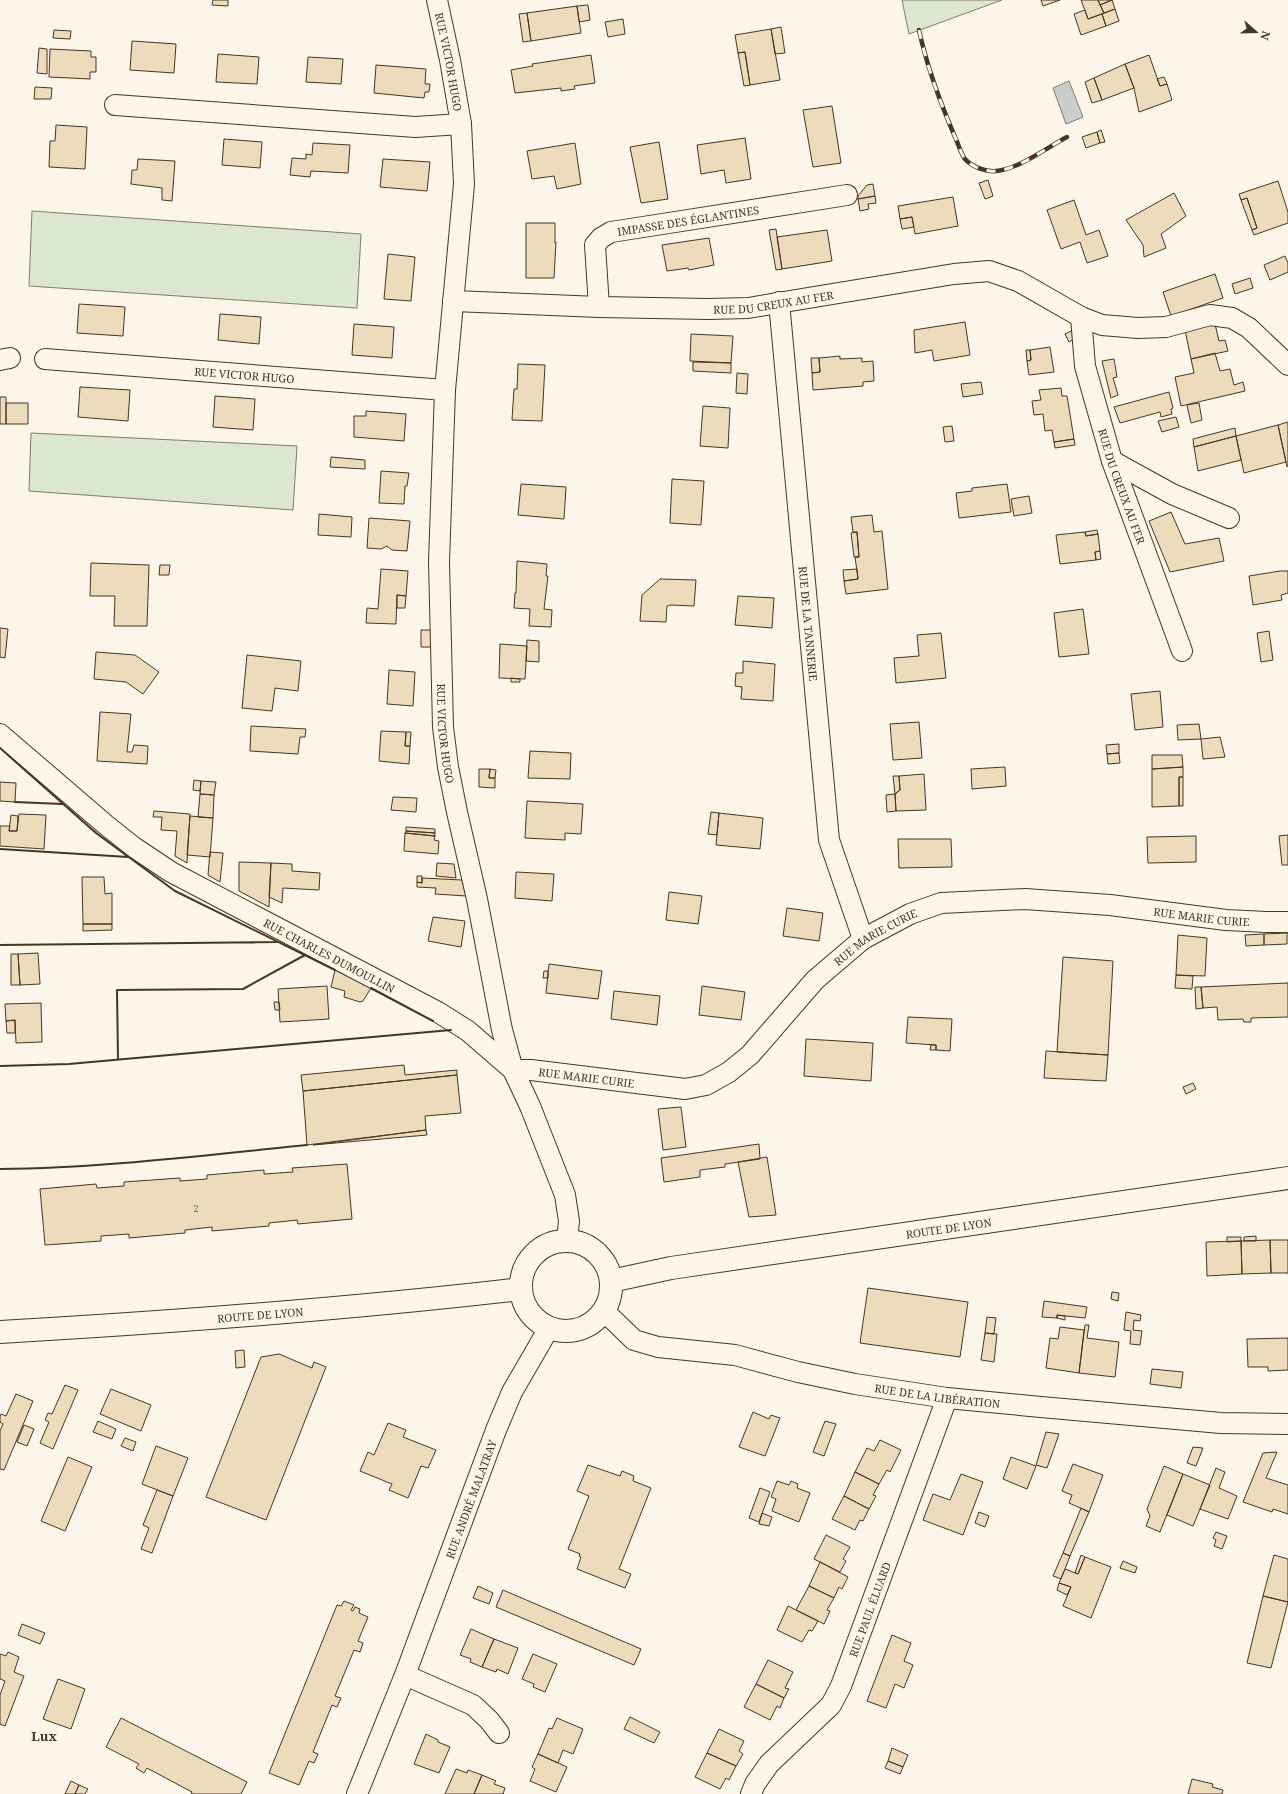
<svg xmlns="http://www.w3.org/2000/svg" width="1288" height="1794" font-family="'Noto Serif',serif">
  <rect width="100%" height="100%" fill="#fbf6e9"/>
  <path fill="#dce7d0" stroke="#887966" d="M902,0H1002L909,34Z
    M32,211L361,234L357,308L29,286Z
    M31,433L297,446L293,510L29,491Z"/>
  <path fill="#c9cecd" stroke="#887966" d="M1069,81L1083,117L1066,124L1053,88Z"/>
  <path fill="#ecdcbc" stroke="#4a3520" d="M213,0H228V6L212,5Z
    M1041,0H1060L1043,6Z
    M1081,0H1098L1104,13L1088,19Z
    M1098,0H1112L1100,5Z
    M1112,0L1115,9L1104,13L1100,5Z
    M588,5L590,20L579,22L577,6Z
    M577,6L581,33L531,41L527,13Z
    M1115,9L1119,21L1106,26L1102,14Z
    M1085,10L1088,19L1102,14L1106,26L1081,35L1074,14Z
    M527,13L531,41L523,42L519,14Z
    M623,19L625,34L608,37L605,22Z
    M781,27L785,53L775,54L771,29Z
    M771,29L780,80L750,85L745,52L738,53L735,35Z
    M54,30L71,31L70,39L53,38Z
    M132,41L176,44L174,73L130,70Z
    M39,48L47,49V74L37,73Z
    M50,49L91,51V57H96V72H90V79L49,77Z
    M745,52L750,85L744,86L738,53Z
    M218,54L259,57L257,84L216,82Z
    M591,55L595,83L574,86L575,89L561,91V88L515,93L511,70L533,66L532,64Z
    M1149,55L1160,86L1167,84L1172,100L1139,112L1134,88L1125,64Z
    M308,57L343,59L341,84L306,82Z
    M1125,64L1134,88L1102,100L1094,78Z
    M376,65L426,69L425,84H430L429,92H425L424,98L374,93Z
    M1164,77L1167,84L1160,86L1157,79Z
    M1094,78L1102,100L1092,103L1085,82Z
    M35,87L52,88L51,99H34Z
    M832,106L841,163L813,167L803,110Z
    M56,125L87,127L85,169L49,167L50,141H55Z
    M1101,130L1105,142L1100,143L1097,132Z
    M1097,132L1100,143L1086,148L1082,137Z
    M745,138L751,179L726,183L724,170L701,174L697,145Z
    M224,139L262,142L260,168L222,165Z
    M659,142L668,199L641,203L630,147Z
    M313,143L350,145L348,173L311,171L310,177L290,175L292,158L306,159V154L312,155Z
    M575,143L581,184L557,189L554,176L532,179L527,151Z
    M138,159L175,161L172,201L162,200V188L131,184L132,170H137Z
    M383,159L430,162L427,191L380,187Z
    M988,180L993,196L985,199L979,183Z
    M1278,181L1288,212V223L1254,235L1252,230L1257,228L1247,198L1241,200L1239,194Z
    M873,184L875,196L858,199V196L867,185Z
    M1174,193L1186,216L1161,234L1166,248L1144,257L1143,245L1126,220Z
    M875,196L876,203L868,204L869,209L860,211L858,199Z
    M953,197L958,226L915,234L912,217L900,219L898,206Z
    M1247,198L1257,228L1252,230L1241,200Z
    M1074,200L1086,235L1099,230L1108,256L1087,263L1080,242L1061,249L1047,210Z
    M912,217L914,227L902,229L900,219Z
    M526,223H555V243L556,242L554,278H526Z
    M776,229L782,269L776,270L769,230Z
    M827,230L832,261L782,269L777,237Z
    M709,238L714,265L689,270L688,268L667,271L662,245Z
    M388,254L415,257L411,301L384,299Z
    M1285,256L1288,263V272L1270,280L1264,265Z
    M1215,274L1223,298L1171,316L1163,292Z
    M1250,278L1253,288L1235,294L1232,284Z
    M79,304L125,307L123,336L77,333Z
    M220,314L261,317L259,344L218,340Z
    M965,322L970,355L934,361L932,350L915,353L914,330Z
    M354,324L394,327L392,358L352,355Z
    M1215,324L1219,341L1225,340L1228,351L1191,359L1185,330Z
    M1073,330L1077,337L1069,342L1065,334Z
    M691,334L733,336L731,363L690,361Z
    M1050,347L1054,372L1029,375L1027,361L1031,360L1030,350Z
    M1026,350H1030L1031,360L1027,361Z
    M1215,353L1220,371L1230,369L1234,385L1243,382L1245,391L1181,406L1175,377L1194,373L1191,359Z
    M840,356V359L862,358V362L873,361L874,381L863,382V386L813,390L812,373L820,372L819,358Z
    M811,358H819L820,372L812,373Z
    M1114,359L1117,377L1113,378L1118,395L1111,398L1102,361Z
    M693,362L731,363V373L693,371Z
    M518,364L545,365L542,421L512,420L514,389H517Z
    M737,373L748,374L747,394L736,393Z
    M981,382L983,394L963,397L961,384Z
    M80,387L130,390L128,421L78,417Z
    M1061,388L1062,396H1067L1074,439L1054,442L1052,430L1045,431L1043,414L1034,415L1032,401L1041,400L1039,390Z
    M1169,392L1173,408L1171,409L1172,414L1161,417L1160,412L1120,423L1114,407Z
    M215,396L255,399L253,430L213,427Z
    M0,397H6V424H0Z
    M6,403H28V424H6Z
    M1199,403L1202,420L1191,423L1187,405Z
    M703,406L730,408L728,448L700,446Z
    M366,411L406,414L404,441L354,437V416H366Z
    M1176,417L1179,427L1162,432L1158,421Z
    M1288,422V466L1287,467L1278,425Z
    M1278,425L1286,462L1244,473L1236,436Z
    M952,426L954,441L945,442L943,427Z
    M1235,428L1236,436L1194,447L1193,439Z
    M1236,436L1241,460L1198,471L1194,447Z
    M1074,439L1075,445L1055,448L1054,442Z
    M331,457L365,460V469L330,467Z
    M381,471L409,473L407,486H405L404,504L379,503Z
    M672,479L704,481L701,525L670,523Z
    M521,484L566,487L564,519L518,515Z
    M1007,484L1011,512L959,518L956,493L972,491V488Z
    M1029,496L1032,513L1014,516L1011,499Z
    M1171,512L1185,544L1219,538L1224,561L1170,572L1149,521Z
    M319,514L352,517L351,537L318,535Z
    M872,515L874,532L882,531L888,589L846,594L844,581L858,579L855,557H859L857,532H853L851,517Z
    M369,518L410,521L407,551L392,550L387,546L381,549L367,548Z
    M1097,530L1098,534L1086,536L1085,532Z
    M857,532L859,557H854L851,533Z
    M1085,532L1086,536L1098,534L1100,551L1095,552L1096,560L1060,564L1056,535Z
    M1100,551L1101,559L1096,560L1095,552Z
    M517,561L547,564L546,576H548L544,609L552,610L551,627L529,626L530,609L514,608L515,593H516Z
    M91,563L149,565L147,626H114L115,596H90Z
    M160,565H170L169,575H159Z
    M381,569L408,571L406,596L397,595L396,624L366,623L367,608L378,609Z
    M857,569L858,579L844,581L843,570Z
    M1280,571H1288V593L1281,595L1282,600L1253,605L1249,576Z
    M660,579L696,580L694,606L670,605L667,606L666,622L640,621L642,595Z
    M397,595L406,596L405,608H397Z
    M738,596L774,598L772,628L735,625Z
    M1083,609L1089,654L1059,657L1054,613Z
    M0,628L8,629L5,658L0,657Z
    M421,630H432V647H421Z
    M1269,631L1273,660L1261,662L1257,633Z
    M941,633L946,678L896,683L894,658L919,656L917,635Z
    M527,640L539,641V662L526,661Z
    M500,644L527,646L525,679L499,678Z
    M96,652L135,655L159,672L143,694L126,682L94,679Z
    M247,655L301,661L298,691L275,688L272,711L242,708Z
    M743,661L775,664L773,701L741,699L742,687L735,686L736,673H743Z
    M389,670L415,672L413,706L387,704Z
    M511,678L520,679V682H511Z
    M1160,691L1163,727L1135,730L1131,694Z
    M100,712L131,714L127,752H132L134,745L148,746L147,764L97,761Z
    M919,722L922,758L893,760L890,724Z
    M1199,724L1201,739L1178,740L1177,725Z
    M251,726L306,729L305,737H300L298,754L250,751Z
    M381,731L406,732L405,746H410L409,764L379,761Z
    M406,732H411L410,746H405Z
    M1220,737L1225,757L1203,759L1201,739Z
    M1119,744V753L1107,754L1106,745Z
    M530,751L571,753L570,779L528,778Z
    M1119,753L1120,763L1108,764L1107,754Z
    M1152,755H1182L1183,767L1152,769Z
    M1005,767L1006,786L972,789L971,769Z
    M1183,767V777H1179V806L1152,807V769Z
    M479,769H490L489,778H495V788L479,787Z
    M490,769L496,770L495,778H489Z
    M924,774L926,810L896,811L895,794L900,790L899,776Z
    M893,776H899L900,790L895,794Z
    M1179,777H1183V806H1179Z
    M194,780L201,781L200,791L193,790Z
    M201,781L216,782L214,795L200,794Z
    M0,782L16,783L15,802L0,801Z
    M200,794L214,795L213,818L198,817Z
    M895,794L896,811L887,812L886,795Z
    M393,797L417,798L416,812L391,810Z
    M527,801L583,804L581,834L565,833V840L525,838Z
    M154,811L190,814L187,863L175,856L177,831L161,830L162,817H153Z
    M711,812L719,813L717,835L708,834Z
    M719,813L763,818L760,849L716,845Z
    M19,814L46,815L44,849L0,846V826H10L9,831H17Z
    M11,815L18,816L17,831H9Z
    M190,816L213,818L210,857L187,855Z
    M406,827L435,829V833L406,831Z
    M406,831L435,833V836L405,833Z
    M405,833L435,836L434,840L439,841L438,854L404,851Z
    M1288,835V865H1282L1279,836Z
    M1196,836V862L1148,863L1147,837Z
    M898,839H951L952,867L899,868Z
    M210,852L223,853L220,882L208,875Z
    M239,862L271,863L269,907L239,891Z
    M271,863L292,864V871L320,873L319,890L283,888L282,903L269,897Z
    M437,863L454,864L456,878L436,876Z
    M516,872L554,874L552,901L515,898Z
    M417,876H422V883L417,882Z
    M82,877H104L105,894L112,893V924H83Z
    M422,878L462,880L466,896L435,894L436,888L417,887V882L422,883Z
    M669,892L702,896L698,924L666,920Z
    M787,908L823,913L819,941L783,936Z
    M433,917L465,921L461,947L428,941Z
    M83,924H112V930L83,931Z
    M1287,933V944L1264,945V934Z
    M1264,934V945L1246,946L1245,935Z
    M1178,935L1207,938L1205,976L1176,975Z
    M38,953L40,984L20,985L18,954Z
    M11,954H18L20,985H11Z
    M1063,957L1113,961L1108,1055L1057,1052Z
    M549,964L602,971L598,999L546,993Z
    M335,970L371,988L363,1001L360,1002L344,997L345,991L331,987Z
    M544,971H548V978H543Z
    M1176,975L1193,976L1192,989L1175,988Z
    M1288,983V1017L1251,1018V1022H1244L1243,1019L1218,1020L1217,1007L1203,1008L1201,987Z
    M327,986L329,1019L280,1022L278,989Z
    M702,986L745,992L741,1020L699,1015Z
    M1195,987H1201L1203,1008L1196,1009Z
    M614,991L660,996L657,1025L611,1019Z
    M274,1002H279L280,1010H275Z
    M41,1003L42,1042L16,1043L15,1020L6,1021L5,1004Z
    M908,1017L952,1019L950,1051L936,1050V1045L906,1043Z
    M15,1020V1033H7L6,1021Z
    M806,1039L873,1043L871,1081L804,1076Z
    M931,1045H936V1050H930Z
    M1046,1051L1108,1055L1106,1081L1044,1078Z
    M404,1065L405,1075L457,1070V1075L303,1091L301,1075Z
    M457,1075L461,1113L425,1116L426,1130L307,1145L303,1091Z
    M1193,1083L1196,1089L1186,1094L1183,1087Z
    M681,1107L686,1147L663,1150L658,1109Z
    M426,1130L427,1135L313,1145L396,1134Z
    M759,1144L760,1159L725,1164V1167L700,1170V1177L664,1182L661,1158Z
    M767,1157L776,1215L749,1217L738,1162Z
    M347,1164L352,1219L298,1224L297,1220L269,1223V1226L212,1231V1227L185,1230V1233L129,1238V1234L101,1236V1241L45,1245L40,1189L96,1184L97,1188L124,1186V1182L180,1178V1181L207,1179V1175L264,1170V1174L293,1172L292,1168Z
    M1256,1236V1241H1244V1237Z
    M1227,1237H1241V1241L1227,1242Z
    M1270,1240H1288V1273H1271Z
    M1270,1240L1271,1273L1242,1274L1241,1241Z
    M1241,1241L1242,1274L1207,1276L1206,1242Z
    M868,1288L968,1302L960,1357L860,1343Z
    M1112,1292L1119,1293L1118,1301L1111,1299Z
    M1044,1301L1087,1307L1085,1318L1057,1315V1318L1042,1317Z
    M1126,1312L1141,1315L1140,1321L1134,1320L1133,1330L1142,1331L1140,1345L1130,1344L1131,1331L1124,1330Z
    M1057,1315L1065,1316V1320L1057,1318Z
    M987,1317L996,1318L994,1334L985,1333Z
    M1085,1325H1089L1087,1338L1119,1342L1115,1377L1079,1373Z
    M1060,1327L1084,1330L1079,1373L1046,1368L1050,1338L1058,1339Z
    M985,1333L997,1334L994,1362L981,1360Z
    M1288,1338V1370L1268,1371V1367H1248L1247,1339Z
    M244,1350L245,1367L236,1368L235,1351Z
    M279,1354L312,1368L314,1362L326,1367L266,1520L206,1497L261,1357Z
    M1152,1369L1183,1372L1181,1388L1150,1384Z
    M65,1385L78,1390L53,1449L40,1443L49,1422L45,1420L48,1413L52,1414Z
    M111,1389L151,1405L141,1431L100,1414Z
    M16,1394L33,1401L4,1470L0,1469V1431L3,1424L0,1422V1416L1,1414L6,1416Z
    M753,1412L769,1419L771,1415L780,1418L765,1456L739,1447Z
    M98,1421L116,1429L112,1439L93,1432Z
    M825,1421L836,1424L824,1456L813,1452Z
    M388,1423L406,1430L403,1437L436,1450L428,1468L421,1466L408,1498L389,1490L392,1484L360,1471L368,1452L374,1455Z
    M24,1425L34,1429L27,1446L17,1442Z
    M1046,1432L1059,1434L1047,1468L1036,1465Z
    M125,1438L136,1442L133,1451L121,1446Z
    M880,1440L901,1450L890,1472L887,1470L879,1484L855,1472L867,1448L874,1451Z
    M156,1446L188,1458L173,1496L142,1484Z
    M1193,1447L1203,1448L1196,1466L1187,1463Z
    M1277,1452L1266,1478L1288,1485V1514L1273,1509L1272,1512L1243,1502L1263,1453Z
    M68,1457L92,1467L65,1531L41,1521Z
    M1011,1457L1036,1466L1027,1489L1003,1479Z
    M1073,1464L1103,1475L1089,1512L1069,1503L1072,1495L1062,1491Z
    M588,1465L620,1476L622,1471L634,1476L633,1481L651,1488L619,1569L631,1574L625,1588L577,1569L581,1557L579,1556L580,1554L568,1549L589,1496L577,1491Z
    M1164,1466L1183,1474L1160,1532L1146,1526L1150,1516L1147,1509Z
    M1216,1468L1225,1472L1219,1488L1237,1496L1228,1519L1200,1509Z
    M855,1472L879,1484L873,1495L876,1496L869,1509L844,1496Z
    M961,1474L983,1482L963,1535L923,1520L933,1494L950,1500Z
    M1183,1474L1210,1485L1193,1526L1167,1515Z
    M777,1481L789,1485L791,1481L798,1484L797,1488L810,1493L799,1522L772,1511L776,1499L771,1497Z
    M760,1488L770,1492L759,1522L749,1518Z
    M157,1490L173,1496L152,1553L141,1549L149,1528L143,1525Z
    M844,1496L869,1509L863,1521L860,1520L855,1530L832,1519Z
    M1081,1508L1089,1512L1070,1556L1063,1553Z
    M979,1512L989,1516L985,1527L975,1523Z
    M762,1513L772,1517L769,1526L759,1524Z
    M1216,1532L1227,1536L1222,1549L1214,1546L1216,1540L1213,1538Z
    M826,1535L850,1547L843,1559L846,1561L840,1572L814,1559Z
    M1063,1553L1070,1556L1061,1579L1053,1576Z
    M1081,1555L1085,1557L1078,1574L1075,1573Z
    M1274,1555L1288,1559V1602L1263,1596Z
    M1085,1557L1111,1567L1091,1618L1063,1606L1071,1587L1059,1583L1065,1569L1078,1574Z
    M1123,1561L1137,1567L1135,1573L1120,1568Z
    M820,1562L848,1577L842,1589L839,1587L834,1598L809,1586Z
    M1059,1583L1071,1587L1067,1595L1057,1590Z
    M478,1586L493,1593L489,1604L473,1598Z
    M809,1586L834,1598L827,1610L830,1611L824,1624L796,1610Z
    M503,1590L641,1649L634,1665L496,1607Z
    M1263,1596L1288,1602L1271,1668L1247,1663Z
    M344,1601L354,1605L351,1610L353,1611L355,1607L360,1609L359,1613L368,1617L358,1641L363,1643L360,1652L354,1650L335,1696L341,1698L337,1707L332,1705L313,1752L318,1754L314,1763L309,1761L299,1785L269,1773L337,1605L341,1606Z
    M788,1606L818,1621L812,1631L809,1630L802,1642L777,1630Z
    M22,1624L45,1633L40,1644L18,1635Z
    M471,1629L494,1639L482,1667L470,1662L471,1659L460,1655Z
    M892,1635L911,1643L904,1661L913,1665L904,1688L895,1684L886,1708L867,1701Z
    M494,1639L518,1648L508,1674L497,1669L496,1672L482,1667Z
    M8,1652L19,1657L14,1672L24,1676L5,1726L0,1724V1695L5,1681L0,1679V1654L6,1656Z
    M533,1654L557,1664L545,1692L533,1687L534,1684L522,1679Z
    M768,1660L793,1672L785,1688L789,1689L784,1698L756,1684Z
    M58,1679L85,1689L71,1729L43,1719Z
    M756,1684L784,1698L780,1708L777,1706L770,1720L744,1707Z
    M630,1717L660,1732L654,1743L624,1729Z
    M121,1718L247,1782L241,1794H191L192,1792L147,1768L144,1773L136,1768L139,1764L106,1747Z
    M557,1718L583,1729L573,1754L563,1750L558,1763L538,1754L549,1728L552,1729Z
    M719,1729L744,1741L739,1751L743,1754L736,1766L707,1753Z
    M426,1734L438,1740V1742L450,1747L439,1773L414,1764Z
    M892,1748L908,1755L903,1767L888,1761Z
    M707,1753L736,1766L729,1780L726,1778L720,1789L695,1777Z
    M538,1754L567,1767L556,1792L530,1781L535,1769L532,1767Z
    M888,1761L903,1767L900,1774L885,1768Z
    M456,1769L467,1773L468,1770L482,1775L474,1794H445Z
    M482,1775L496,1781L494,1784L505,1788L503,1794H474Z
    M1192,1779L1213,1784L1212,1787L1223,1790L1222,1794H1188Z
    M71,1781L79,1785L75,1794H65Z
    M79,1785L88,1789L85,1794H75Z"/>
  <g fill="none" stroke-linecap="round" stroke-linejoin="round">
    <g stroke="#4a3520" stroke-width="22">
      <g id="street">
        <path id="s1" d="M437,0L450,60L461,124L464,184L445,390L439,562L443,727L448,767L457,812L477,899L502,1030L513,1070"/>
        <path d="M115,105L415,127L461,124"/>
        <path id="s2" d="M453,301L599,307L708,309L748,308L954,274L989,271L1018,281L1081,317L1102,325L1138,328L1166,327L1210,315L1232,318L1249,328L1288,365"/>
        <path id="s3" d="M779,302L829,840L863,939"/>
        <path id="s4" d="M599,307L595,245L601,238L611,232L847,195"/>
        <path id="s5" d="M1081,317L1085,366L1112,461L1182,651"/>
        <path id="s6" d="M45,359L445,390"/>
        <path d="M0,360L10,358"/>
        <path d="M1112,461L1172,494L1229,518"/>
        <path id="s7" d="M0,734L106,825L135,848L171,872L438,1012L468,1031L513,1070L530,1106L565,1195L569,1221L567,1241"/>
        <path id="s8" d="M513,1070H531L685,1089L706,1085L729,1072L750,1055L815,980L863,939L910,914L941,903L1025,899L1110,905L1226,920L1266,922H1288"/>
        <path id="s9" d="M604,1311L634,1340L658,1347L735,1355L798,1372L855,1384L947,1398L1041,1407L1221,1423L1288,1424"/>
        <path d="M405,1675L473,1705L489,1720L499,1733"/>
        <path id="s10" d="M357,1794L405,1675L496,1430L512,1392L549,1328"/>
        <path id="s11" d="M751,1794L755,1784L769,1764L831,1705L841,1686L947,1398"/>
      </g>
    </g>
    <g stroke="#4a3520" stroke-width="24">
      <g id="primary">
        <circle cx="566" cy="1286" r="45"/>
        <path id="s12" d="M611,1281L671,1268L1288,1178"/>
        <path id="s13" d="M0,1332C174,1322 348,1309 521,1289"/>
      </g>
    </g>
    <use href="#street" stroke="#fbf6e9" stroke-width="20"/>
    <use href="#primary" stroke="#fbf6e9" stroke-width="22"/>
    <g stroke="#4a3520" stroke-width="4.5">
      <path id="rail" d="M919,30C927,67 940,102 955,137C958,143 961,154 965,159C972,167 986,172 996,171C1019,169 1046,148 1067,137"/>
    </g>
    <use href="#rail" stroke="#fbf6e9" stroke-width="3" stroke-dasharray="9" stroke-linecap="butt"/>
    <path stroke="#4a3520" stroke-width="2" d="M0,748L96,833L175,891L335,970
      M15,802L62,804
      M0,849L128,857
      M0,945L278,942
      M371,988L433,1021
      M118,1059L117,990L243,989L305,955
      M0,1066L69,1064L451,1030
      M0,1169C103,1168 205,1155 307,1145"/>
  </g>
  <g text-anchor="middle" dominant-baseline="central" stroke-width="3" stroke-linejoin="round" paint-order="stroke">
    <g font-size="9" fill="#725f47">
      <text x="196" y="1208">2</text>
    </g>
    <g font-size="11" fill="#4a3520" stroke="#fbf6e9">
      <text stroke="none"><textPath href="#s1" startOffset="63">RUE VICTOR HUGO</textPath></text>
      <text stroke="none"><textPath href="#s4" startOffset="161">IMPASSE DES ÉGLANTINES</textPath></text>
      <text stroke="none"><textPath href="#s2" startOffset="321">RUE DU CREUX AU FER</textPath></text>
      <text stroke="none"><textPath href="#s6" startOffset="200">RUE VICTOR HUGO</textPath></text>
      <text stroke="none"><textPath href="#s5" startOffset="175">RUE DU CREUX AU FER</textPath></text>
      <text stroke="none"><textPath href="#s3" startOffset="323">RUE DE LA TANNERIE</textPath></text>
      <text stroke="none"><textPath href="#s1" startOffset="737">RUE VICTOR HUGO</textPath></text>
      <text stroke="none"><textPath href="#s8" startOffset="758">RUE MARIE CURIE</textPath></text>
      <text stroke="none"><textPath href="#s8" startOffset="422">RUE MARIE CURIE</textPath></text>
      <text stroke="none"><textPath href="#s7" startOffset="399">RUE CHARLES DUMOULLIN</textPath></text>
      <text stroke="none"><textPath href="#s8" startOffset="74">RUE MARIE CURIE</textPath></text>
      <text stroke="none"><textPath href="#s12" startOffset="342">ROUTE DE LYON</textPath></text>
      <text stroke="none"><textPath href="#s13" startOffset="261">ROUTE DE LYON</textPath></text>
      <text stroke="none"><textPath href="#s9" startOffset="351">RUE DE LA LIBÉRATION</textPath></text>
      <text stroke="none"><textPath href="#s10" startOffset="316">RUE ANDRÉ MALATRAY</textPath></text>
      <text stroke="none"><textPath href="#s11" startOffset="224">RUE PAUL ÉLUARD</textPath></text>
    </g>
    <g font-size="13" font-weight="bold" fill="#4a3520" stroke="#fbf6e9">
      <text x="44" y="1736">Lux</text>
    </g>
  </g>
  <g transform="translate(1256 32) rotate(110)" stroke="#fbf6e9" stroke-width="3" paint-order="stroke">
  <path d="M0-3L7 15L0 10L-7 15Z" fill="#4a3520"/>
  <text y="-6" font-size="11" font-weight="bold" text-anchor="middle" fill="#4a3520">N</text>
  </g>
</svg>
